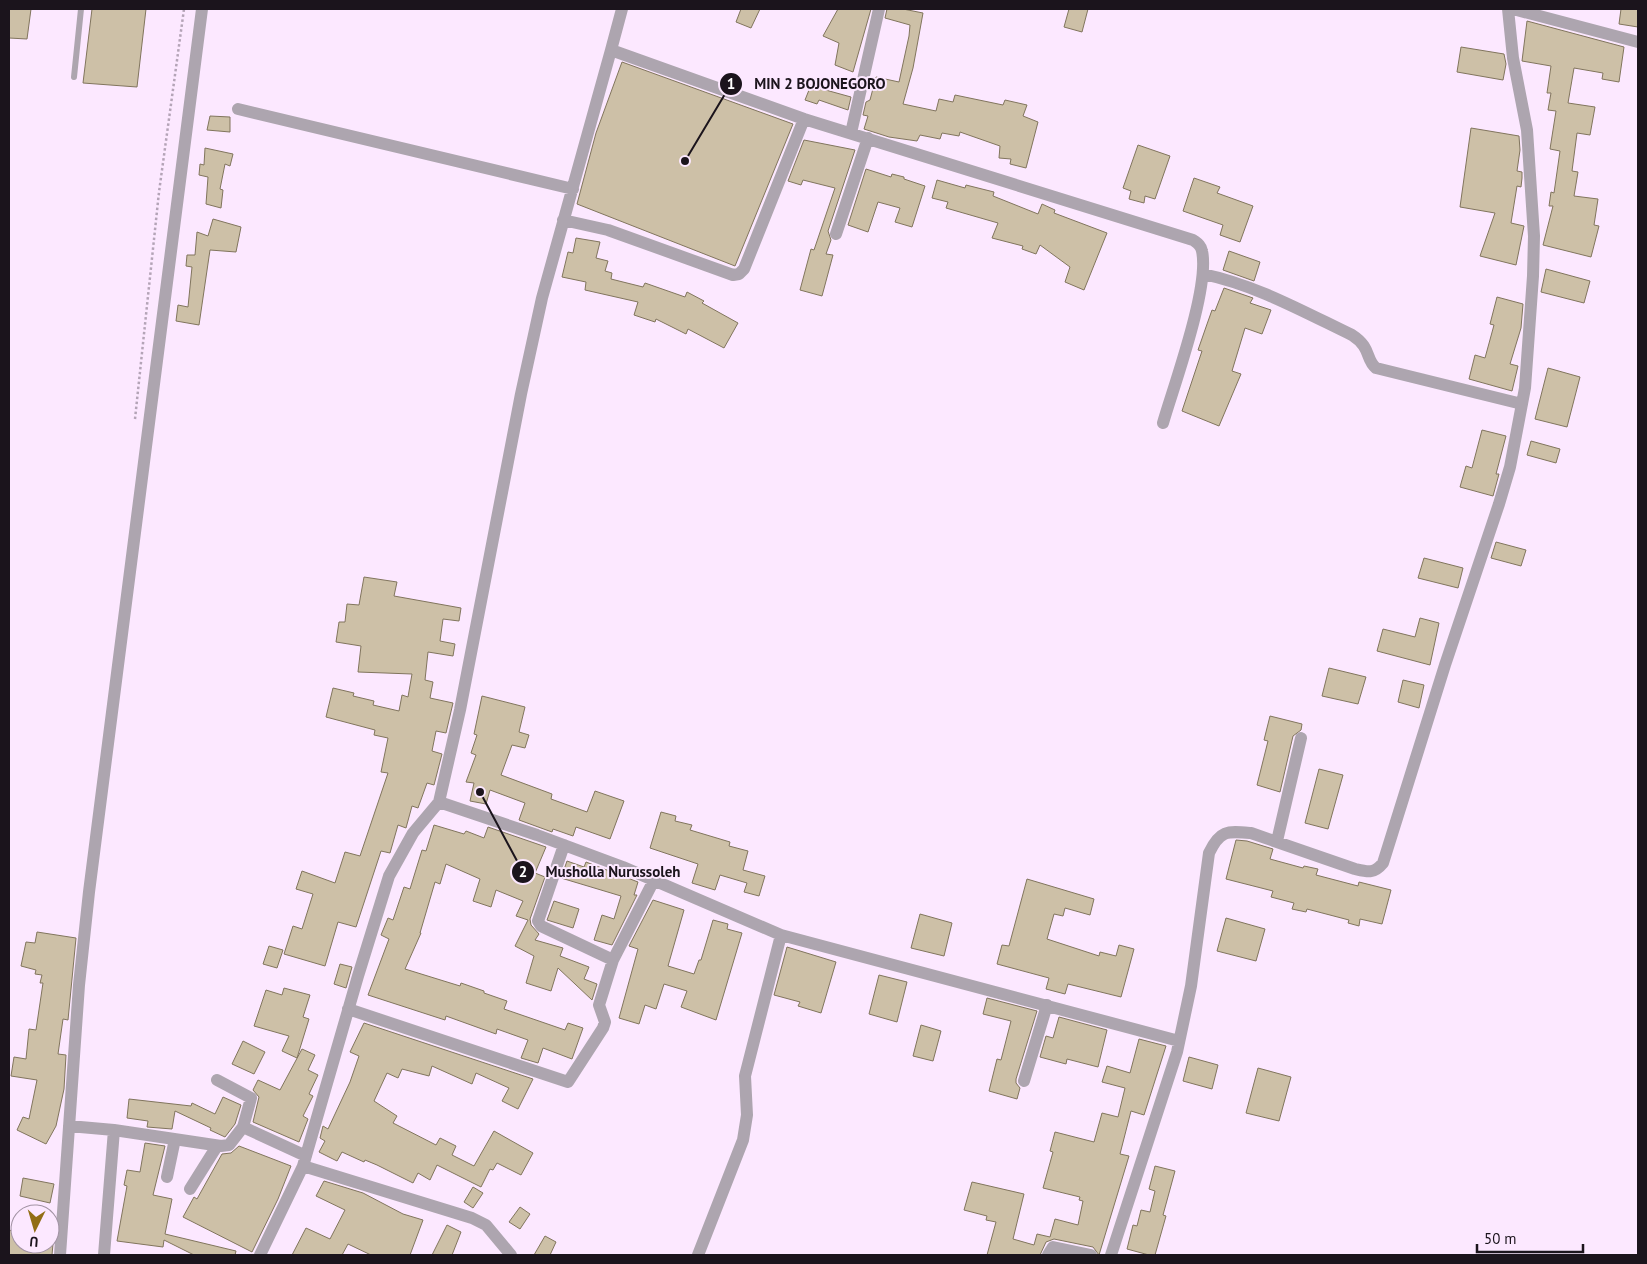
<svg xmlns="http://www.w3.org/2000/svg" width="1647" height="1264" font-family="'PT Sans',sans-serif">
  <rect width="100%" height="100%" fill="#fce8ff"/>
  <path fill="#cdc0a7" stroke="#81755d" d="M9,9H31L27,39L9,38Z
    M92,9H146L137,87L83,83Z
    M741,9H760L751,28L736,22Z
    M838,9H871L853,72L835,65L839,43L823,36Z
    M887,9H903L923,13L913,68L903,104L936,111L939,99L953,102L955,95L1003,105L1005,100L1027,105L1023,116L1038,122L1026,168L1010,164L1011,159L999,158L1000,146L960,132L959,136L942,133L940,139L920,135L917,141L889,137L864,129L868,116L863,115L866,102L870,100L876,77L899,82L909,36L910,25L885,18Z
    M1069,9H1088L1082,32L1064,27Z
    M1621,9H1638V27L1619,24Z
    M1527,21L1624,47L1619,82L1602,79L1603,73L1574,68L1568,103L1595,107L1590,135L1577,133L1572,171L1578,172L1574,196L1598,199L1594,225L1599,226L1591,257L1543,245L1553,206H1549L1551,192L1554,193L1560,151L1550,149L1556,111L1548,110L1551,93H1547L1551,66L1522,61Z
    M1461,47L1504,54L1506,64L1503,80L1457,72Z
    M622,62L793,124L735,266L577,204L596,133Z
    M813,80L824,83L822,89L851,97L848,110L819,100L817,104L805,100Z
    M210,116L230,117V132L207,130Z
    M1471,128L1519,136L1520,150L1517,171L1522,172V178L1521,187L1517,186L1511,223L1524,226L1516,265L1480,256L1495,213L1460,207Z
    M804,140L855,150L828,231L831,240L826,254L833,255L822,296L800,290L811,249L814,250L835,188L803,180L801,185L788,181Z
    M1138,145L1170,156L1155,199L1145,196L1144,203L1129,199L1131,191L1123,188Z
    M205,148L233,154L230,166L225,164L220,189L223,190L221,208L206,204L208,177L199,175L200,164L204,165Z
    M866,169L891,177L892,174L904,177V179L925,186L912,227L895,222L900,208L878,202L868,232L848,225Z
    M1194,178L1220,187L1217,193L1253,206L1240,242L1220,235L1223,225L1183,211Z
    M937,180L965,188L966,185L994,192L993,196L1038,214L1042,204L1055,210L1054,213L1107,233L1084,290L1065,282L1070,267L1040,245L1036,254L1022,249L1023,246L992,238L998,223L946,208L948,202L932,198Z
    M213,219L241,227L236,252L210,250L199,325L176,321L178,305L188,307L192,267L186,266L187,255H195L197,232L208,236Z
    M576,238L600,242L596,258L608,261L605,271L612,273L611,279L643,287L645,283L685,297L687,292L704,301L702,303L738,323L724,348L688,329L686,334L656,319L655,322L634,315L638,302L585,290L586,282L562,277L568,252L573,253Z
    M1229,251L1260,262L1254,281L1223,270Z
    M1546,269L1590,281L1584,303L1541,292Z
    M1224,288L1253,298L1250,303L1271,310L1262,334L1245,328L1232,371L1241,374L1219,426L1182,411L1202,351L1198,350L1206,327L1212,310L1215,311Z
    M1497,297L1523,304L1521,328L1510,364L1518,366L1512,391L1469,379L1475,355L1485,358L1494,325L1490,324Z
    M1548,368L1580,377L1567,427L1535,419Z
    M1482,430L1506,436L1496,474H1499L1493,496L1460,487L1466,466L1472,468Z
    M1531,441L1560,449L1556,463L1527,455Z
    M1496,542L1526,550L1521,566L1491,558Z
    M1424,558L1463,568L1458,588L1418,578Z
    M364,577L397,582L394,596L461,608L459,621L443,619L440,641L455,644L453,656L428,652L425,680L433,682L430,698L453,703L446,733L436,731L432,751L442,754L434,785L427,783L418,808L412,806L406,828L398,825L390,853L381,851L356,927L338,922L325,966L284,954L293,926L302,929L313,894L296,889L302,871L335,883L345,852L360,856L388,773L381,772L388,738L374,735L375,730L326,717L333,688L354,693L353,696L374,701L373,705L399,711L402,695L408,697L412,674L358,672L361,646L336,642L339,622H345L347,604L359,605Z
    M1420,618L1439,623L1430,665L1377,651L1383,629L1415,637Z
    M1329,668L1366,677L1358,704L1322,696Z
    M1403,680L1424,685L1419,708L1398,702Z
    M482,696L525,707L519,732L529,735L525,748L512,745L501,775L552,794L551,799L587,812L595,791L624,801L610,839L576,827L573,836L553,829L552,832L519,820L525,803L490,790L486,804L470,801L474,783L466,782L476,755L471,753L477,735L474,734Z
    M1270,716L1302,724L1301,730L1293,736L1280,792L1257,785L1268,741L1264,740Z
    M1319,769L1343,775L1328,829L1305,823Z
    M661,812L676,816L675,821L692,825L690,830L730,842L729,846L748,851L743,870L765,876L759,896L744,892L747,883L720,875L715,890L692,883L698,864L650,848Z
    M434,825L464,834L466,831L484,838L488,827L546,847L535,873L545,877L530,919L531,925L539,934L535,940L563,948L560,956L589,967L584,979L597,984L592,1000L558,968L551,991L526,983L534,956L515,946L528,920L516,916L523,901L496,890L491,907L473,901L480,879L446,864L440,884L435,882L420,933H421L405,969L460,986L461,983L484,991V993L507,1001L504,1009L565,1030L568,1023L583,1028L572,1059L543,1048L538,1063L521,1058L528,1040L497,1029L496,1034L446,1016L445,1020L368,995L389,939L381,935L388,918L393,920L404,887L410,889L422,850L426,851Z
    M1236,840L1247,841L1273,849L1270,859L1303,868L1304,866L1318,869L1316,875L1358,886L1359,882L1391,890L1382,924L1360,919L1359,926L1348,923L1349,920L1307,909L1306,912L1292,909L1294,903L1271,897L1273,891L1226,879Z
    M567,861L584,867L586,862L638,882L634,895H637L612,945L594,940L602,915L614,919L621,896L561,878Z
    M1027,879L1094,899L1090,915L1065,908L1063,916L1054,914L1047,939L1099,956L1100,952L1116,956L1119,945L1134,949L1121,997L1068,984L1065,994L1046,989L1049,978L997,964L1002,945L1009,946Z
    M653,900L684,910L668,966L694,974L699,960H701L713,920L728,924L727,929L742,933L716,1020L681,1007L687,991L664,984L656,1009L645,1005L639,1024L619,1018L638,949L629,946Z
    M554,901L579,909L573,928L547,920Z
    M920,914L952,923L944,956L911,948Z
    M1226,918L1265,929L1256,961L1217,951Z
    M37,932L76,938L68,1020L63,1019L58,1054L66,1055L64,1089L56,1126L46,1144L17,1130L23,1117L29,1119L37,1080L11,1076L14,1057L26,1059L29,1029L36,1030L43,983H40L42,975L35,974L36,970L21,966L26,942L35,943Z
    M269,946L283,950L277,968L263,964Z
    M787,947L836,962L821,1013L798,1006L800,1002L774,995Z
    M340,964L352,967L346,988L334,984Z
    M879,975L907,982L897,1022L869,1014Z
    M284,988L310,995L303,1017L309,1019L297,1058L282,1051L289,1036L254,1026L266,990L282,995Z
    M987,998L1037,1011L1016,1079V1083L1020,1088L1017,1099L989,1091L997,1059L1001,1060L1011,1021L983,1014Z
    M1059,1017L1107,1030L1098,1067L1067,1059L1066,1064L1040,1057L1046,1036L1053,1038Z
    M364,1023L533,1079L518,1109L502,1101L509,1088L476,1073L472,1084L432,1066L429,1076L402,1069L398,1078L387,1073L374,1101L397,1116L393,1123L436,1145L440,1138L456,1146L452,1155L474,1166L494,1131L533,1153L521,1175L497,1163L493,1170L490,1169L481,1187L437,1165L430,1180L418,1173L413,1183L377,1165L365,1160L364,1162L342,1152L337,1161L319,1152L325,1141L320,1138L323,1126L328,1129L350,1082L359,1056L350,1052Z
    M921,1025L941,1031L933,1061L913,1056Z
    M1139,1039L1166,1046L1144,1115L1131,1111L1120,1154L1129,1156L1099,1255L1093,1247L1054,1239L1046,1242L1040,1255H987L996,1222L986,1220L987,1216L964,1210L972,1182L1024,1194L1013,1239L1034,1245L1037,1234L1050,1237L1055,1219L1078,1225L1083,1201L1079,1200L1080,1197L1043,1188L1053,1152L1050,1151L1055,1132L1094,1142L1102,1113L1118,1117L1125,1088L1102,1082L1107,1066L1130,1073Z
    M243,1041L265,1052L254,1074L232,1064Z
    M302,1049L315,1055L308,1070L318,1075L309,1094L313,1096L303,1116L308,1119L299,1142L253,1122L259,1097L253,1090L258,1080L280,1090Z
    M1189,1057L1218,1065L1212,1089L1183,1081Z
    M1258,1068L1291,1077L1279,1121L1246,1113Z
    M223,1097L241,1105L235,1124L225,1137L210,1130L211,1128L175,1111L172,1129L147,1127L148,1121L127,1118L129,1099L191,1106L192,1103L215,1114Z
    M145,1143L165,1146L153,1195L172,1199L165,1234L236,1251L235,1255H194L164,1240L163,1247L117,1241L127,1186L124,1185L127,1170L140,1172Z
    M239,1146L291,1166L278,1199L252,1252L183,1217L194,1197L197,1199L222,1154L231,1153Z
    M1155,1166L1175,1171L1163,1215L1166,1216L1155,1255H1149L1127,1249L1133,1225L1137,1226L1141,1210L1150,1212L1155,1191L1149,1189Z
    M23,1178L54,1184L50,1203L20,1196Z
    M324,1181L363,1193L403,1214L423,1220L410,1255H371L348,1244L342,1255H292L306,1228L330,1239L345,1210L316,1196Z
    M473,1187L483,1193L473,1208L464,1202Z
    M520,1207L530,1214L520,1229L509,1222Z
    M447,1225L461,1232L452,1255H432Z
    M9,1230L20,1233V1244H53L52,1255H9Z
    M545,1236L556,1242L550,1255H534Z"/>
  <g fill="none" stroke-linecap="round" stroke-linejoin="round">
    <path stroke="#b4a4b7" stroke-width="2.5" stroke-dasharray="2.5 2.5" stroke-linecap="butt" d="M135,419L159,192L184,9"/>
    <path stroke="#ada5af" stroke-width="6" d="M74,77L81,9"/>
    <path stroke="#ada5af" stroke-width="12" d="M622,9L611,50L804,119L1193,240C1197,243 1201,245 1202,251C1210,287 1174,385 1163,423
      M1513,9L1638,42
      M238,109L573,189
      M851,133L879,9
      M563,220L608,230L733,275L739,274L744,269L804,119
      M836,234L868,138
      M1203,274C1256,285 1304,312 1352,335C1372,348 1365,359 1376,368L1522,404
      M439,802L537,835L623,867L781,935L1179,1041
      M1277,841L1301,738
      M564,845L538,921L541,926L613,960L654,880
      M348,1009L568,1082L603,1028L605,1022L599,1005L613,960
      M217,1080L251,1098L243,1127L306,1156
      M1024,1081L1047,1005
      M69,1126L114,1130L104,1255
      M114,1130L221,1146L229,1145L243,1127
      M303,1166L472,1218L486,1225L511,1255
      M167,1177L175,1139
      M190,1189L217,1146
      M60,1255L79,985L89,892L202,9
      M260,1255L303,1166L358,976L389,876L413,833L439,802L460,710L521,394L542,298L611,50
      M698,1255L743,1140L747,1115L745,1076L781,935
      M1048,1255L1053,1247L1091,1255
      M1111,1255L1177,1052L1191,986L1209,853C1220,830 1227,831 1251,833L1355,869C1368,872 1374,874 1383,863L1445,665L1499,504L1510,467L1525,388L1533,276L1534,236L1527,130L1513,58L1508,9"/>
  </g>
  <path fill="none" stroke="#1b141c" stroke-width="2" d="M685 161L731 84M480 792L523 872"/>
  <g fill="#1b141c" stroke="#fce8ff" stroke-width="2">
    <circle cx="685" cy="161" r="5"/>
    <circle cx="480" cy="792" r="5"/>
    <circle cx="731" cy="84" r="12"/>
    <circle cx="523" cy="872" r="12"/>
  </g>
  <g font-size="15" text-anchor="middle" font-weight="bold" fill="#fff">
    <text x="731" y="89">1</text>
    <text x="523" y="877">2</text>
  </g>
  <g font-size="15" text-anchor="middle" font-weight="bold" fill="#1b141c" stroke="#fce8ff" stroke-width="4" stroke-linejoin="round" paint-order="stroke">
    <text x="820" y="89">MIN 2 BOJONEGORO</text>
    <text x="613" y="877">Musholla Nurussoleh</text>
  </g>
  <rect width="1647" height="1264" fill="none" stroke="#1b141c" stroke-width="20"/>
  <g transform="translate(35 1229) rotate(185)"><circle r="24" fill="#fce8ff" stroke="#a293a4"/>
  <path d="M0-4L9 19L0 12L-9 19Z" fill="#926e15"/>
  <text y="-8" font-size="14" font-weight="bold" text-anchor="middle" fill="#1b141c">U</text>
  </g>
  <path d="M1477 1244v8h106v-8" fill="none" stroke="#1b141c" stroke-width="2.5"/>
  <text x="1484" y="1244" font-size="15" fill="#1b141c" stroke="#fce8ff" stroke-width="4" paint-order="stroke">50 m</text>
</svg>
